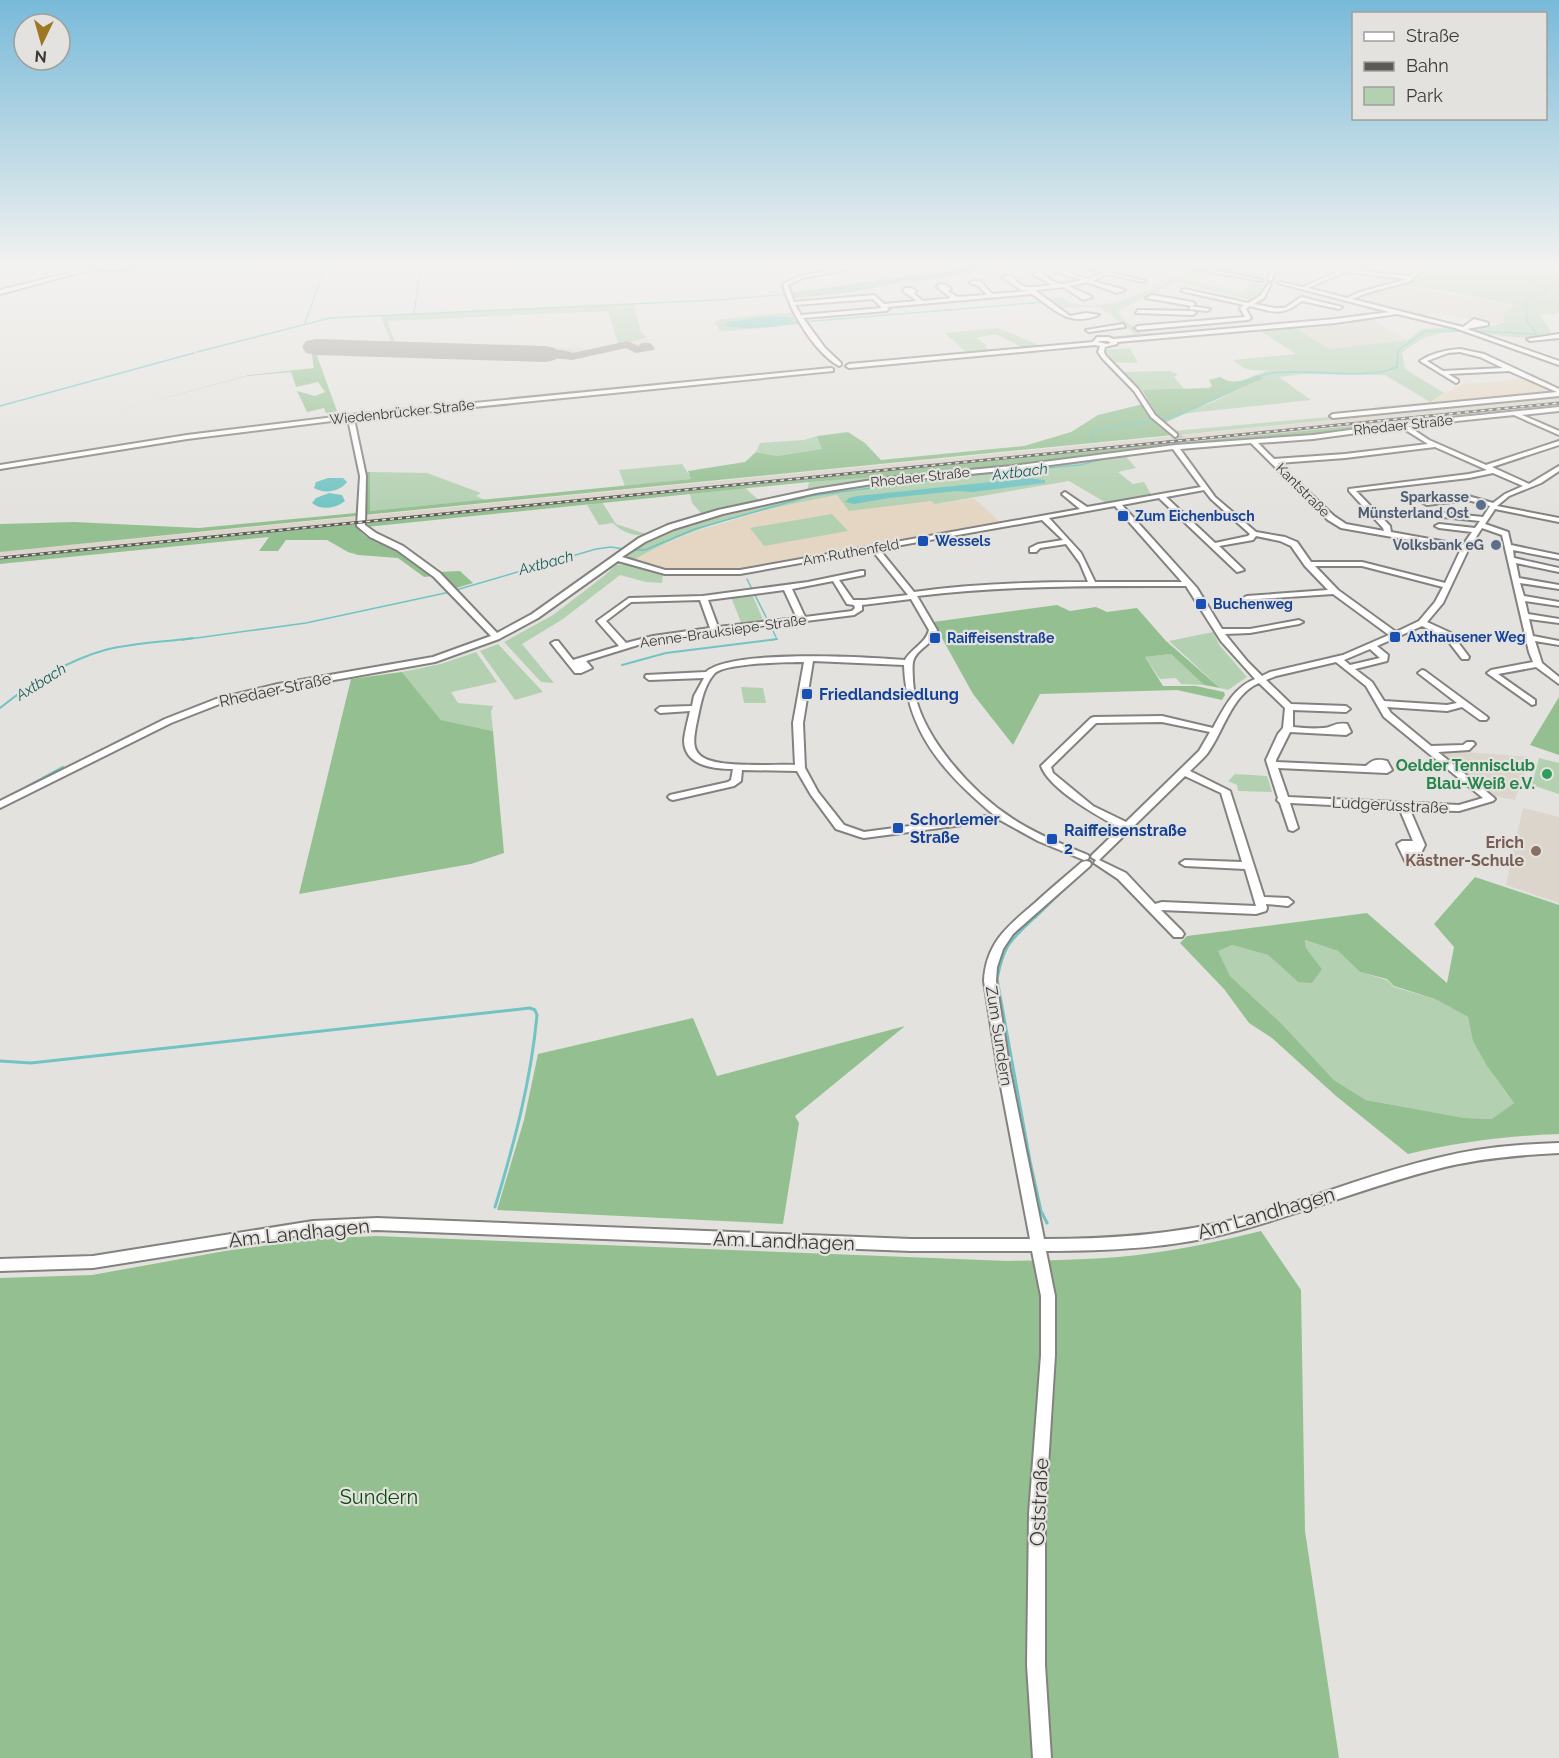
<svg xmlns="http://www.w3.org/2000/svg" width="1559" height="1758" font-family="Raleway,sans-serif">
  <rect width="100%" height="100%" fill="#e4e2de"/>
  <path fill="#e4d6c3" d="M1526,379L1559,392V394L1384,410L1374,406L1430,402L1463,384Z
    M837,495L932,501L935,504L974,498L1001,523L738,570L665,571L632,561L648,551L697,531L782,505Z"/>
  <path fill="#dbd5cb" d="M1396,286L1497,302L1512,308L1503,315L1506,320L1496,324L1433,312L1423,316L1354,298Z
    M1371,319L1408,340L1329,349L1293,327Z
    M648,339L656,350L634,353L625,346L571,359L566,356L543,361L316,353L309,340L594,349L571,354L573,356Z
    M1559,398V406L0,559V552Z
    M1440,750L1530,757L1515,800L1490,795L1440,754Z
    M1523,808L1559,817V903L1506,885Z"/>
  <path fill="#b3d0b1" d="M1184,265H1271L1259,275L1246,276Z
    M1425,265H1559V312L1556,314L1536,315L1542,317L1553,336C1526,339 1496,338 1470,329L1497,325L1504,322L1503,315L1514,305L1440,290L1397,285L1412,280Z
    M1191,269L1196,270L1193,272L1195,273L1187,280L1241,292L1251,283L1247,279L1263,286L1257,297L1251,300L1178,282L1118,311L1123,319L1142,334L1260,324L1274,326L1114,340L1102,336L1109,337L1135,334L1100,307L1062,308L1049,298L1061,297C1095,322 1158,286 1191,269Z
    M634,304L641,332L647,338L572,356L571,354L618,343L608,311L387,321L395,342H391L381,316Z
    M796,312L802,324L720,332L715,322L722,319Z
    M1293,327L1329,349L1408,340L1422,329L1451,327L1470,332C1439,332 1428,332 1402,353L1405,369L1444,393L1430,402L1385,375L1304,374L1279,377L1311,400L1180,414L1211,403L1263,378L1256,375L1270,370C1255,371 1246,372 1233,360L1296,354L1259,330Z
    M998,328L1041,346L1024,348L995,334L976,338L987,345L984,347L992,351L967,353L945,333Z
    M1130,348L1138,363L1112,362L1106,350Z
    M1170,371L1178,374L1174,377L1185,390H1139L1121,372Z
    M1559,396V398L1178,435L1174,431Z
    M817,436L823,449L777,456L756,452L760,443L804,440Z
    M1125,455L1136,468L1118,472L1133,484L1144,482L1152,496L1108,504L1069,481L935,504L931,501L849,511L837,495C768,508 693,524 632,561L623,557L643,543L674,529L796,498L886,483L1014,471Z
    M682,464L692,479L625,486L619,470Z
    M370,472L427,473L481,493L476,496L485,500L370,511Z
    M875,476L884,479L807,491L809,482Z
    M745,488L760,501L702,514L692,503L690,494Z
    M602,502L616,524L646,534C636,538 620,531 613,523L599,525L587,505Z
    M832,514L848,531L764,546L750,528Z
    M625,564L663,574L662,583L646,582L620,575L563,619L522,644L554,683L541,682L504,642L553,615L604,576L616,565Z
    M752,594L764,622L742,625L731,597Z
    M1213,632L1220,646L1247,677L1228,690L1220,688L1169,641Z
    M498,644L543,692L515,700L480,651Z
    M476,652L497,682L451,692L458,703L493,706L491,712L493,731L441,720L402,672L441,664Z
    M1171,654L1204,685L1181,684L1176,678L1160,679L1145,657Z
    M741,687L763,688L766,703H744Z
    M1539,758L1559,763V794L1532,785Z
    M1235,774L1267,776L1272,792L1238,791L1237,785L1228,781Z
    M1305,940L1338,951L1360,972L1387,980L1394,987L1435,999L1468,1017C1476,1054 1492,1073 1514,1103L1493,1119L1465,1118L1366,1100L1334,1080L1280,1022L1230,976L1217,950L1232,945L1268,955L1298,982L1322,969L1306,948Z"/>
  <path fill="#94c091" fill-rule="evenodd" d="M985,265H1023L920,281C903,280 890,285 873,288C847,293 820,296 793,298L789,293Z
    M311,349L316,353L337,411L326,413L324,408L307,412L297,391L315,396L325,392L318,382L296,387L291,372L247,376L117,411L249,375L314,368Z
    M1256,375L1264,378L1164,423L1149,407H1152L1142,390L1209,388L1212,386L1209,380L1220,377C1233,385 1243,381 1256,375Z
    M1143,404L1173,435L364,515L365,472H370V511L691,479L688,471L745,462L756,452L777,456L822,449L817,436L848,432L865,443L881,460L1024,446L1071,432L1098,415Z
    M1559,406V409L1311,435L1191,445L1187,442Z
    M1181,442L1183,445L884,479L875,477L809,482L366,527V523Z
    M356,513V516L0,552V524L74,522L199,528Z
    M357,524C362,543 385,541 399,550C411,558 422,568 434,576L424,577L398,558L358,555L348,552L327,540H286L278,551H259L269,537L0,564V559Z
    M460,571L473,583L453,589L438,572Z
    M1057,605L1070,611L1096,607L1107,612L1137,608L1166,641L1220,688L1204,685L1171,654L1145,657L1163,686H1196L1224,692L1225,695L1222,700L1177,690L1040,694L1013,745L973,694L933,622Z
    M402,672L441,720L493,731L504,853L471,864L299,894L351,679Z
    M1559,697V755L1530,745Z
    M1475,877L1559,905V1134C1507,1136 1459,1142 1408,1154L1336,1096L1272,1038L1249,1023L1224,989L1180,943L1187,936L1367,913L1447,983L1454,947L1434,924ZM1305,940L1338,951L1360,972L1387,979L1394,986L1435,999L1468,1017L1473,1041L1487,1066L1514,1103L1492,1119L1465,1118L1366,1100L1334,1080L1280,1022L1230,976L1218,951L1232,945L1268,955L1298,982L1312,983L1322,969L1306,948Z
    M693,1018L717,1076L905,1026L795,1116L799,1123L783,1224L497,1210L524,1120L538,1054Z
    M1261,1231L1301,1290L1305,1531L1339,1758H0V1278L92,1275L225,1251L314,1239L376,1236L1008,1261C1056,1260 1105,1260 1152,1253C1189,1248 1225,1240 1261,1231Z"/>
  <path fill="#71c4c3" d="M774,316L794,318C792,320 790,323 787,324C778,328 733,330 724,325L729,322Z
    M328,478H343L347,482C340,492 324,494 314,488L316,482Z
    M1029,478L1045,480V483L972,492L956,491L889,498L854,504L845,502L849,498L857,496Z
    M329,493L342,495L345,501C336,508 322,511 312,503L316,498Z"/>
  <g fill="none" stroke-linecap="round" stroke-linejoin="round">
    <path stroke="#71c4c3" stroke-width="1.5" d="M1547,287H1559
      M786,294L783,284L800,276
      M414,313L421,265
      M305,323L326,265
      M790,323L1044,302
      M1472,331L1537,334L1527,322L1526,299L1548,289L1528,280L1522,269L1523,265
      M197,352L330,318L716,300L855,289L896,280L1012,265
      M0,406L194,353
      M1096,442L1092,439V432L1095,430C1127,425 1160,422 1190,410C1218,399 1242,377 1273,373C1309,368 1365,381 1397,367L1398,350L1425,331H1463
      M630,550H645L695,529L810,496L970,475L1080,465L1103,459
      M747,579L776,637
      M456,590L596,549L611,547L624,549
      M182,640L306,623L450,592
      M771,640L777,639"/>
    <path stroke="#71c4c3" stroke-width="2" d="M622,665L666,653L777,639
      M0,708C31,683 66,661 105,650C133,643 164,642 193,638
      M111,745L146,728
      M0,801L63,767
      M1035,918L1072,882"/>
    <path stroke="#71c4c3" stroke-width="3" d="M1036,916C1011,940 1004,943 997,979L1030,1161L1041,1211L1047,1223
      M0,1061L31,1063L530,1008L535,1010L537,1015C531,1081 514,1144 495,1207"/>
    <path fill="#9f9e9a" fill-rule="evenodd" d="M628,341L638,346L642,343H650L655,348L653,350L636,353L626,348L572,360C562,358 547,360 539,354C547,348 564,349 573,353Z"/>
    <path fill="#9f9e9a" fill-rule="evenodd" d="M316,339L545,346L555,348L559,354L555,360L545,362L316,355L306,353L302,347L306,341Z"/>
    <path stroke="#c2c0bd" stroke-width="8" stroke-dasharray="8 4" stroke-linecap="butt" d="M1175,435L1184,442"/>
    <g stroke="#84827f" stroke-width="4">
      <path id="minor" d="M162,265H212L85,271L0,294V290L85,269Z
        M856,265H868L803,278L788,285L794,302L874,295L884,304L917,301L903,291L905,288H911L916,291L914,294L923,301L951,298L937,287L939,284L946,285L951,289L948,291L957,297L987,295L979,286L970,283L972,281H980L992,294L1030,291L1021,290L1002,277L1011,275C1023,292 1032,287 1052,285L1033,274L1040,272C1058,286 1058,286 1082,280L1057,272V270L1065,269L1072,274L1087,279L1106,272L1085,268L1087,266L1110,269L1116,265H1122L1111,273L1146,281L1144,282L1108,274L1092,281L1125,290L1117,293L1087,282L1069,286C1077,291 1084,292 1092,297L1083,300L1064,287L1036,290V291L1070,316L1086,313L1099,315C1069,327 1055,310 1032,294L887,307L889,309L886,311L803,318L825,348L841,363V365L839,366C815,353 789,310 783,284L800,276ZM873,299L882,308L801,315L795,305Z
        M1174,265H1187L1263,280L1261,281Z
        M1277,265H1282L1274,273L1272,280H1268L1270,272Z
        M1420,265H1425L1411,281L1364,294L1352,299L1463,327L1474,319L1488,323V325L1467,329L1559,361V365L1455,328L1397,314L1335,323L1117,342V344L1105,347L1104,352L1106,356L1138,389L1155,415L1177,434V436L1175,437L1151,417L1134,391L1102,358L1098,352L1100,346L1095,345L849,368L846,366L849,364L1093,342L1097,337H1109L1113,339L1335,319L1389,312L1278,283L1280,282L1303,287L1344,269L1410,276ZM1345,272L1407,279L1360,292L1347,298L1308,288ZM1099,341H1108L1111,343L1107,344L1098,342Z
        M1269,283L1271,284L1264,298L1254,304L1275,308H1285L1301,297L1342,307L1339,309L1302,301C1280,317 1275,312 1250,306L1246,309L1251,318L1248,320L1138,330L1135,328L1138,326L1245,317L1240,308L1244,305L1181,291L1184,289L1248,303L1260,296Z
        M1152,295L1192,302L1195,304L1192,306L1146,298Z
        M1191,306L1210,309L1207,311L1189,309Z
        M1138,310L1193,311L1196,313L1193,315L1136,313Z
        M1123,324L1125,327L1089,332L1086,330Z
        M1559,334V338L1530,341L1527,339Z
        M1460,349L1484,354L1559,389V396L1333,418L1330,416L1333,414L1557,392L1509,371L1448,374L1458,380V382L1456,383L1420,361C1432,353 1445,350 1460,349ZM1460,352L1480,357L1503,368L1443,371L1427,361L1448,353Z
        M831,368L833,369V371L354,419L366,476L365,525L376,533L403,546L440,573L497,633L532,614L639,538L668,525L718,510L816,489L885,478L1012,466L1175,445L1313,435L1402,423L1559,407V411L1522,415L1559,431V435L1514,415L1408,426L1429,440L1486,465L1559,441V445L1492,467L1529,484L1559,466V471L1541,483L1509,496L1497,506L1559,518V522L1495,509L1485,524L1508,532L1511,545L1559,555V559L1513,550L1514,558L1559,568V572L1516,563L1519,578L1559,585V589L1520,583L1524,596L1559,602V606L1525,601L1528,614L1559,619V623L1529,619L1533,636L1559,641V645L1535,641L1542,663L1559,677V684L1536,667L1498,674L1535,700V704L1532,705L1487,673L1491,670L1533,662L1529,652L1502,535L1482,528L1469,548L1443,603L1427,622L1451,633L1469,657L1468,659H1462L1445,637L1422,626L1377,646L1388,655L1387,661L1355,669L1372,682L1384,701L1447,705L1457,703L1418,673L1422,670L1425,671L1486,716L1488,718L1486,720H1480L1462,707L1447,711L1387,707L1391,713L1431,746L1463,745L1467,742H1473L1475,744L1469,750L1438,752L1493,797L1495,799L1493,801L1459,811L1410,810L1425,845L1415,865H1407L1397,844L1402,841H1413L1400,810L1393,808L1290,803L1298,828L1293,831L1289,830L1280,803L1277,800L1278,798L1266,760L1278,734L1283,728L1285,708L1259,683C1231,695 1224,731 1207,754C1202,760 1196,765 1190,771L1230,791L1264,897L1288,898L1293,902L1288,906L1266,904L1267,908L1266,911L1256,914L1161,910L1182,931L1184,934L1182,937H1174L1118,879L1094,863L1096,860L1091,857L1092,855L1120,828C1098,816 1050,790 1041,766L1091,718L1094,717L1162,716L1213,728C1224,708 1234,687 1255,679L1221,641L1186,586C1096,586 1006,585 917,596L937,630C934,645 916,648 913,662C912,668 913,675 913,681C916,732 971,792 1013,819C1036,834 1062,844 1088,855L1089,857L1088,859L1084,860L1038,841L1000,820L864,838L860,837L836,829L811,795L797,771L742,770L741,781L734,786L673,800L670,799L668,797L670,795L728,782L731,780L733,769C714,769 684,766 684,740C685,730 688,720 690,711L660,713L656,710L660,707L692,706L694,696L704,678L649,680L645,677L646,675L706,672C730,649 869,657 905,660C911,649 926,643 929,630L911,599L862,605V610L854,615L654,640L586,661L592,668L581,673H575L551,643L555,641H558L573,660L619,646L597,621L629,598L703,596L808,582L861,571H864V575L839,580L853,600H865L908,595L872,550L740,574H665L618,561L538,618L499,639L435,662L278,690L222,703L171,723L0,808V801L165,719L216,699L278,684L433,657L491,636L434,577L397,550L370,537L357,526L360,476L348,419L187,439L0,469V465L187,435L351,415ZM1401,427L1428,444L1345,454L1274,459L1258,443L1313,439ZM1251,443L1328,520L1341,528L1461,549L1445,583L1362,562H1311L1297,542L1285,537L1256,532L1215,497L1180,449ZM1435,447L1487,470L1469,474L1349,489V491L1383,528L1384,531L1346,524L1334,516L1278,463L1345,458ZM1173,449L1201,487L1087,507L1065,492L1062,494L1063,495L1080,509L740,570H665L622,557L645,542L674,529L723,514L816,493L885,482L1012,470ZM1493,473L1523,486L1505,494L1493,503L1468,496L1427,501L1423,503L1427,505L1468,500L1490,506L1483,517L1434,512L1430,514L1434,516L1480,521L1475,528L1439,524L1435,526L1439,528L1472,532L1463,545L1391,532L1390,526L1356,491L1469,478ZM1204,490L1211,499L1250,534L1248,536L1215,543L1166,497ZM1159,498L1237,572L1244,570L1219,546L1253,540L1256,536L1280,541L1291,546L1305,566L1328,590L1247,596L1243,598L1244,600L1333,594L1389,635L1343,655L1270,672L1262,676L1247,661L1225,634L1250,633L1299,624L1303,622L1299,620L1250,629H1222L1197,588L1122,505ZM1115,506L1182,582H1095L1081,553L1049,518ZM1042,520L1063,540L1038,544L1030,548V552H1036L1040,548L1066,544L1080,563L1088,582C1029,582 972,584 914,592L879,549ZM1315,566H1362L1443,587L1435,602L1419,621L1396,632L1338,590ZM833,581L847,604L854,605L855,608L852,611L805,617L792,589ZM784,590L797,618L718,627L708,600ZM700,600L710,628L653,636L626,643L606,621L631,602ZM1370,649L1380,658L1350,665L1344,660ZM813,661L904,665C906,732 945,774 994,815L864,832L844,825L818,792L805,768L803,723ZM804,662L793,723L795,765C774,764 721,768 704,758C691,751 694,738 696,726C700,709 702,688 714,674C724,663 788,662 804,662ZM1336,662L1366,686L1384,717L1483,798L1459,805L1412,803L1404,805L1394,802L1288,797L1278,768L1387,773L1392,770L1387,761C1378,759 1373,759 1366,766L1276,762V760L1290,732L1346,735L1351,732L1347,724C1333,722 1333,728 1323,728C1313,729 1303,728 1293,727V710L1346,712L1350,709L1346,706L1291,704L1266,680L1276,676ZM1162,722L1210,732L1199,751L1126,822L1093,806L1053,773L1051,767L1096,723ZM1185,776L1221,793L1242,862L1185,860L1180,863L1185,866L1245,869L1256,906L1162,902L1155,904L1126,873L1099,860Z
        M1086,861L1090,862L1091,864L1090,866L1013,934L1003,949L997,967L996,981L1010,1071L1044,1239C1107,1239 1171,1235 1233,1220C1302,1203 1368,1174 1437,1158C1477,1148 1519,1144 1559,1143V1153C1518,1155 1476,1159 1437,1169C1369,1186 1304,1213 1236,1231C1175,1248 1110,1251 1046,1251L1055,1296V1355L1045,1514V1665L1051,1758H1033L1027,1665L1029,1514L1041,1355V1296L1032,1251H911L377,1230L313,1233L93,1268L0,1271V1259L93,1256L313,1221L377,1218L911,1239H1030L998,1071L984,981C986,942 1009,925 1036,902C1051,888 1067,875 1082,862Z"/>
    </g>
    <use href="#minor" fill="#fff" fill-rule="evenodd"/>
    <g stroke="#5a5a57" stroke-width="3">
      <path id="rail" d="M0,558L1559,403"/>
    </g>
    <use href="#rail" stroke="#e4e2de" stroke-width="1.5" stroke-dasharray="4" stroke-linecap="butt"/>
  </g>
  <linearGradient id="sky" x2="0" y2="1"><stop stop-color="#78bad9"/><stop offset="0.52" stop-color="#f3f2f0"/><stop offset="1" stop-color="#f3f2f0" stop-opacity="0"/></linearGradient>
  <rect width="1559" height="512" fill="url(#sky)"/>
  <g fill="#5c6f8a" stroke="#e4e2de" stroke-width="2">
    <circle cx="1481" cy="505" r="6"/>
    <circle cx="1496" cy="545" r="6"/>
  </g>
  <g fill="#1a4fb4" stroke="#e4e2de" stroke-width="2">
    <rect x="1117" y="510" width="12" height="12" rx="3"/>
    <rect x="917" y="535" width="12" height="12" rx="3"/>
    <rect x="1195" y="598" width="12" height="12" rx="3"/>
    <rect x="1389" y="631" width="12" height="12" rx="3"/>
    <rect x="929" y="632" width="12" height="12" rx="3"/>
    <rect x="801" y="688" width="12" height="12" rx="3"/>
    <rect x="892" y="822" width="12" height="12" rx="3"/>
    <rect x="1046" y="833" width="12" height="12" rx="3"/>
  </g>
  <circle fill="#2e9e5b" stroke="#e4e2de" stroke-width="2" cx="1547" cy="774" r="6"/>
  <circle fill="#8d6e63" stroke="#e4e2de" stroke-width="2" cx="1536" cy="851" r="6"/>
  <g text-anchor="middle" dominant-baseline="central" stroke-width="4.5" stroke-linejoin="round" paint-order="stroke">
    <g font-size="14" fill="#3a3a38" stroke="#e4e2de">
      <text transform="translate(402 412) rotate(-6)">Wiedenbrücker Straße</text>
      <text transform="translate(1403 425) rotate(-6)">Rhedaer Straße</text>
      <text transform="translate(920 477) rotate(-6)">Rhedaer Straße</text>
      <text transform="translate(1303 490) rotate(45)">Kantstraße</text>
      <text transform="translate(851 552) rotate(-10)">Am Ruthenfeld</text>
      <text transform="translate(723 631) rotate(-8)">Aenne-Brauksiepe-Straße</text>
    </g>
    <g font-size="14" font-weight="bold" fill="#4e5e75" stroke="#e4e2de" text-anchor="end">
      <text x="1469" y="497">Sparkasse<tspan x="1469" dy="16">Münsterland Ost</tspan></text>
      <text x="1484" y="545">Volksbank eG</text>
    </g>
    <g font-size="14" font-weight="bold" fill="#164399" stroke="#e4e2de" text-anchor="start">
      <text x="1135" y="516">Zum Eichenbusch</text>
      <text x="935" y="541">Wessels</text>
      <text x="1213" y="604">Buchenweg</text>
      <text x="1407" y="637">Axthausener Weg</text>
      <text x="947" y="638">Raiffeisenstraße</text>
    </g>
    <g font-size="15" font-style="italic" fill="#165c5d" stroke="#e4e2de">
      <text transform="translate(1020 472) rotate(-7)">Axtbach</text>
      <text transform="translate(546 563) rotate(-15)">Axtbach</text>
      <text transform="translate(41 682) rotate(-32)">Axtbach</text>
    </g>
    <g font-size="16" fill="#3a3a38" stroke="#e4e2de">
      <text transform="translate(275 690) rotate(-12)">Rhedaer Straße</text>
      <text transform="translate(1390 805) rotate(3)">Ludgerusstraße</text>
      <text transform="translate(999 1036) rotate(81)">Zum Sundern</text>
    </g>
    <g font-size="16" font-weight="bold" fill="#164399" stroke="#e4e2de" text-anchor="start">
      <text x="819" y="694">Friedlandsiedlung</text>
      <text x="910" y="819">Schorlemer<tspan x="910" dy="18">Straße</tspan></text>
      <text x="1064" y="830">Raiffeisenstraße<tspan x="1064" dy="18">2</tspan></text>
    </g>
    <g font-size="16" font-weight="bold" fill="#27864d" stroke="#e4e2de" text-anchor="end">
      <text x="1535" y="765">Oelder Tennisclub<tspan x="1535" dy="18">Blau-Weiß e.V.</tspan></text>
    </g>
    <g font-size="16" font-weight="bold" fill="#785e54" stroke="#e4e2de" text-anchor="end">
      <text x="1524" y="842">Erich<tspan x="1524" dy="18">Kästner-Schule</tspan></text>
    </g>
    <g font-size="20" fill="#3a3a38" stroke="#e4e2de">
      <text transform="translate(1266 1213) rotate(-16)">Am Landhagen</text>
      <text transform="translate(299 1233) rotate(-6)">Am Landhagen</text>
      <text transform="translate(784 1241) rotate(2)">Am Landhagen</text>
      <text transform="translate(1039 1502) rotate(-87)">Oststraße</text>
    </g>
    <g font-size="20" fill="#0c4c0f" stroke="#e4e2de">
      <text x="379" y="1497">Sundern</text>
    </g>
  </g>
  <rect x="1352" y="12" width="195" height="108" fill="#e4e2de" stroke="#a09f9c" stroke-width="1.5"/>
  <rect x="1364" y="32" width="30" height="9" fill="#ffffff" stroke="#a09f9c" stroke-width="1.5"/>
  <text x="1406" y="42" font-size="18" fill="#3a3a38">Straße</text>
  <rect x="1364" y="62" width="30" height="9" fill="#5a5a57" stroke="#a09f9c" stroke-width="1.5"/>
  <text x="1406" y="72" font-size="18" fill="#3a3a38">Bahn</text>
  <rect x="1364" y="87" width="30" height="18" fill="#b3d0b1" stroke="#a09f9c" stroke-width="1.5"/>
  <text x="1406" y="102" font-size="18" fill="#3a3a38">Park</text>
  <g transform="translate(42 42) rotate(185)"><circle r="28" fill="#e4e2de" stroke="#a09f9c" stroke-width="1.5"/>
  <path d="M0-4.5L10 22L0 15L-10 22Z" fill="#9e7724"/>
  <text y="-9" font-size="16" font-weight="bold" text-anchor="middle" fill="#3a3a38">N</text>
  </g>
</svg>
